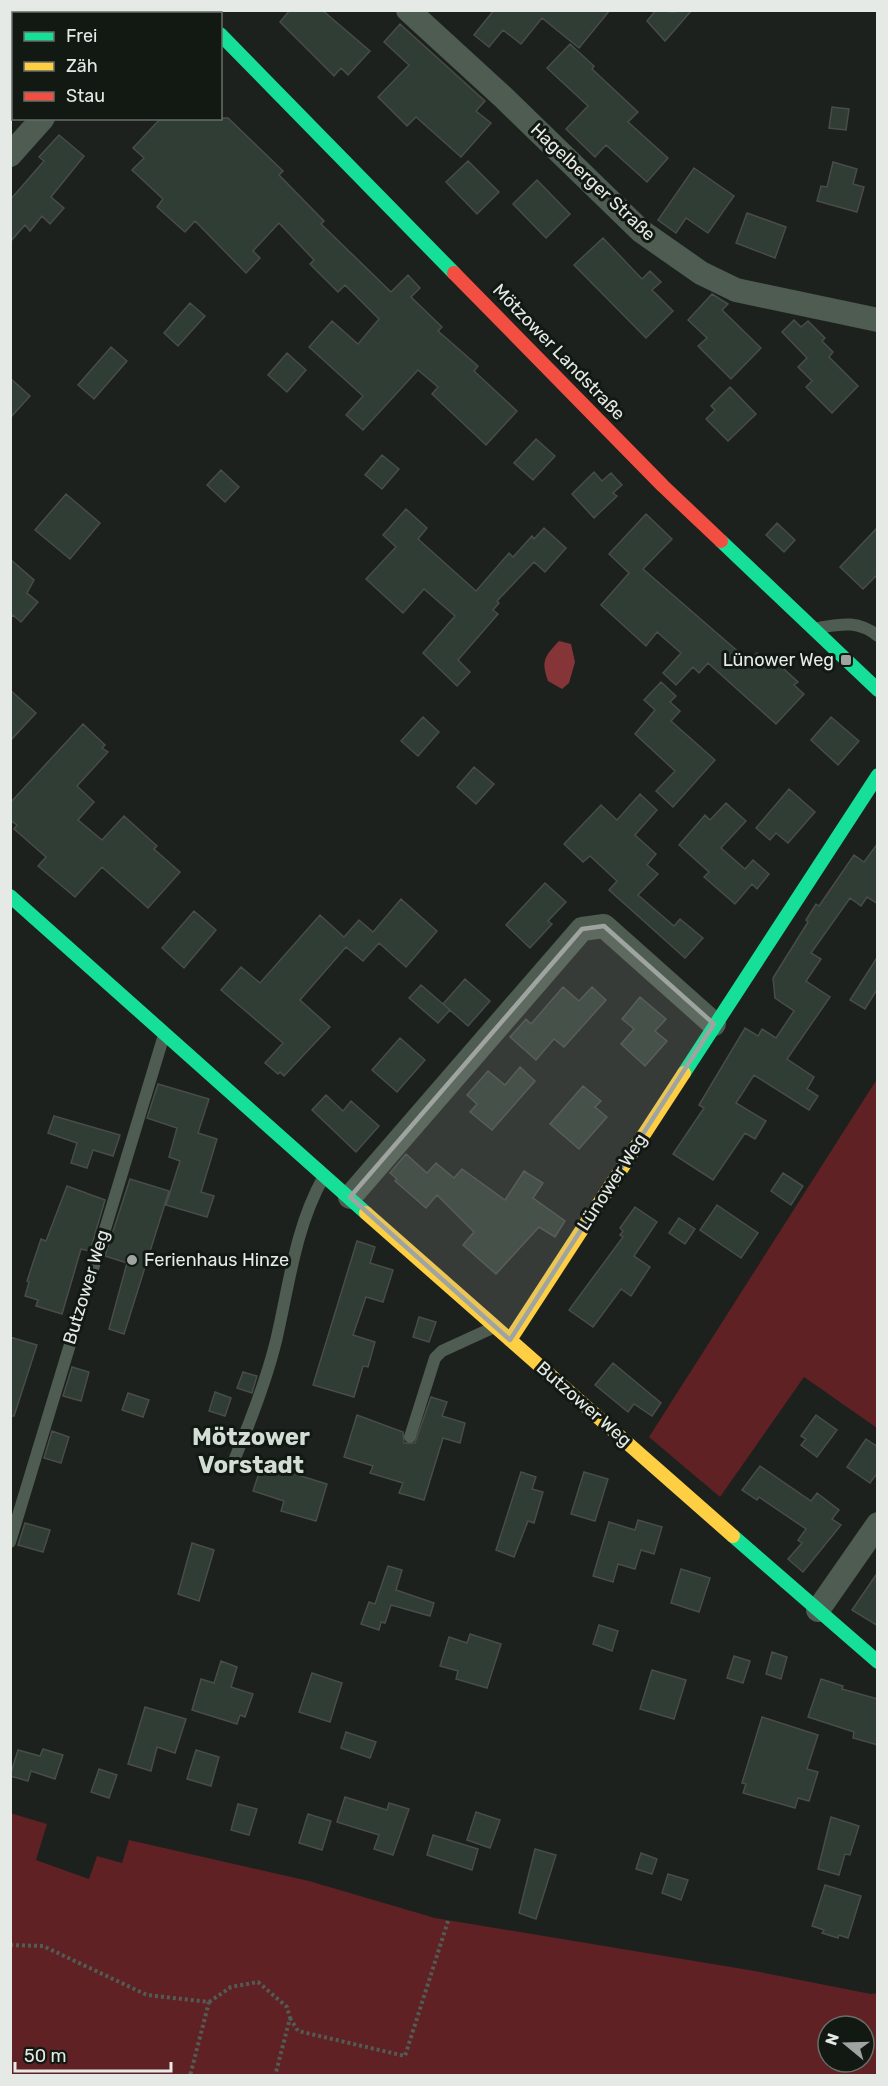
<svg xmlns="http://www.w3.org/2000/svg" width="888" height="2086" font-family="Rubik,sans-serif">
  <rect width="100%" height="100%" fill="#1c211d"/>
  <path fill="#5f2123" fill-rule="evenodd" d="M877,1079V1428L804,1377L720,1497L649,1437Z
    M10,1813L47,1824L36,1860L89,1879L97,1856L122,1863L129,1840L309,1881L435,1918L755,1971L871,1994L877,1993V2075H11ZM828,2026H864V2062H828Z"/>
  <path fill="#853537" d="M559,641L571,644L575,662L569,683L562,689L548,681C541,661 544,657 559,641Z"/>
  <path fill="#2f3d34" stroke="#494c49" stroke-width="1.5" d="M290,10H322L370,51L348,75L341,68L334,76L280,22Z
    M494,10H610L579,48L542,18L521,44L503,30L489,47L474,35Z
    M656,10L672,12L692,10L665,41L647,21Z
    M400,24L485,101L476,111L491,123L461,157L416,117L407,126L378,97L409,65L384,42Z
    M570,44L594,66L592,69L638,112L628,122L668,158L647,182L606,145L595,157L566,129L588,106L547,68Z
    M832,107L849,109L846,130L829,128Z
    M161,118H228L283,171L279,175L324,221L321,224L391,292L408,275L420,288L411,297L442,327L438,331L478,366L474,371L517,411L486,445L432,394L438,387L418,370L363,430L346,415L363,396L309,347L332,321L358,344L379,319L345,285L338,292L310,264L314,260L279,223L253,251L260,258L246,273L195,221L185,232L157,207L163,199L132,170L144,158L133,148Z
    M59,135L84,156L51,197L64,208L50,224L42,216L30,231L25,225L10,242V200L44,161L39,157Z
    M468,161L499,192L477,214L446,182Z
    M833,162L857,169L853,184L864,187L857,212L817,201L821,186L827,187Z
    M694,168L734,196L708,233L686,218L676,233L658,220Z
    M537,180L570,214L546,238L513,204Z
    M747,213L786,227L775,258L736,243Z
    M603,238L642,279L650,271L661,282L652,290L673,311L646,338L574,265Z
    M712,294L728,304L722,310L761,348L731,379L698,346L707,338L688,320Z
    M190,303L205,316L178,346L164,333Z
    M794,320L801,327L808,321L825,338L822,341L833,352L829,357L858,386L832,413L806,387L812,381L798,367L807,358L782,332Z
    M111,347L127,361L94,399L78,385Z
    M287,353L306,370L287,392L268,375Z
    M10,378L30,396L10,418Z
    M730,387L756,414L728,441L706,419L715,410L711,406Z
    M536,439L555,456L533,480L514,463Z
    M382,455L399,469L382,489L365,475Z
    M221,470L239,487L225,502L207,485Z
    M594,472L602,481L611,473L622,485L613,493L617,496L594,518L572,494Z
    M66,494L100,523L70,559L35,530Z
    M406,509L427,528L418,539L476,591L509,553L513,557L532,536L534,539L544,528L566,548L545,572L534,562L497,601L499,603L493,610L498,614L458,660L470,672L457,686L423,653L455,616L424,589L403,613L366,579L396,547L383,535Z
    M646,514L672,539L643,569L749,661L757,653L767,662L771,657L798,682L794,685L804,694L776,724L708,663L699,673L693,667L676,685L663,673L681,653L657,632L646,646L601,605L629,573L609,554Z
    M777,523L795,540L784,552L766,535Z
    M878,527V574L863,589L840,567Z
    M10,559L34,580L27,593L38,602L21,622L13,615L10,619Z
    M661,682L676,696L670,702L680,711L671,721L715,760L673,807L656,791L675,771L635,734L655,710L644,700Z
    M10,690L36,713L10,741Z
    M423,717L439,732L418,756L401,741Z
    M831,717L859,741L838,765L811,740Z
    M83,724L105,745L102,748L108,752L77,786L94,802L78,820L102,840L124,816L157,846L154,849L180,872L148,908L102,867L75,897L38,866L46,857L14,829L17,825L10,820V803Z
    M474,767L494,784L476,804L457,787Z
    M789,789L815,812L788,843L776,833L770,840L756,828Z
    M640,794L657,810L635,835L656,854L647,865L658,874L638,895L674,926L680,919L703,938L685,958L609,890L617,881L590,856L583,862L564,844L601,805L617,820Z
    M726,803L746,821L721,848L745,869L753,860L769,874L757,889L752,884L735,904L704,877L709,872L679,845L705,815L710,820Z
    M878,843V904L867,897L861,906L850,898L811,953L821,959L806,981L830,997L787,1059L814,1077L807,1089L818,1096L809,1110L754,1075L736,1103L766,1121L755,1139L745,1133L713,1180L673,1154L704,1108L699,1105L745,1028L758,1036L762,1029L776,1038L794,1011L775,998L773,978L808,922L806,920L816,904L819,906L854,855L864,862Z
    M545,883L566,902L548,921L552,924L530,948L506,925Z
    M401,899L437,931L406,967L379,943L363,961L346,947L300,1000L330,1027L284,1076L280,1072L278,1074L265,1063L283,1043L221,990L241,967L260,983L320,915L344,937L359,920L373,932Z
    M194,911L216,930L184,968L162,948Z
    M878,956V988L865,1009L850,1000Z
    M465,979L490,1001L468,1026L443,1004Z
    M421,985L450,1010L438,1023L409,998Z
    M563,987L579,1001L592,987L606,1000L564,1047L554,1039L536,1060L510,1037L526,1019L531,1024Z
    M640,997L666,1019L655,1031L667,1041L645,1066L621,1044L634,1029L622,1019Z
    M400,1038L425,1060L397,1092L372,1070Z
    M520,1067L535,1081L492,1130L470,1112L477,1104L467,1095L488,1071L505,1085Z
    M158,1084L209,1099L198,1133L217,1139L201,1192L214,1196L207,1217L166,1205L180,1161L169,1157L177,1128L147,1118Z
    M583,1086L601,1101L595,1107L607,1117L579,1149L550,1124Z
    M326,1095L343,1111L351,1101L379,1126L356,1152L312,1110Z
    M54,1116L120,1135L113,1156L93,1150L87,1168L71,1163L77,1143L48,1133Z
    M406,1154L427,1173L436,1163L454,1178L462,1169L505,1200L524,1171L543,1183L533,1198L565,1221L555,1237L539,1227L496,1274L463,1245L474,1232L437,1195L426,1208L395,1181L397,1179L390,1173Z
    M783,1173L803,1186L791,1205L771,1191Z
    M130,1179L169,1191L124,1334L109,1329L127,1263L105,1256Z
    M67,1186L105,1200L90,1251L81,1249L62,1314L36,1306L38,1300L25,1296L29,1282L27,1281L41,1239L46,1241Z
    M717,1205L758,1233L741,1258L700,1230Z
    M635,1207L657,1222L634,1256L650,1267L631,1296L621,1289L593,1327L569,1310L623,1237L620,1235L623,1231L620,1228Z
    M679,1218L695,1229L685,1244L669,1233Z
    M357,1241L375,1247L370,1263L393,1270L383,1302L366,1297L353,1335L375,1342L368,1367L363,1366L354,1397L313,1385Z
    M419,1317L436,1322L429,1342L413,1337Z
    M10,1337L37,1345L14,1416H10Z
    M613,1363L661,1403L652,1416L634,1404L628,1412L595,1385Z
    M72,1367L89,1372L81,1401L63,1396Z
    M243,1372L257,1376L252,1393L237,1388Z
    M215,1392L231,1398L225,1416L209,1411Z
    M128,1393L149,1400L143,1417L122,1410Z
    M431,1397L447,1402L442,1416L465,1423L460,1443L443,1438L424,1500L399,1493L403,1483L370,1473L373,1466L344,1457L357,1415L403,1432L404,1443H415Z
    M816,1415L837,1430L817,1457L801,1445L806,1439L801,1436Z
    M52,1431L69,1437L61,1463L44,1458Z
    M866,1439L878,1447V1472L870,1483L847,1467Z
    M262,1464L327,1484L316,1521L281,1511L284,1501L253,1491Z
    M760,1466L811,1501L817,1493L839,1510L832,1519L841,1525L803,1572L788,1559L802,1543L798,1540L806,1529L759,1497L757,1500L742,1490Z
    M521,1472L536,1477L532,1489L543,1492L534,1523L528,1521L514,1557L496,1550Z
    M584,1472L608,1479L595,1521L571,1514Z
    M638,1520L662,1527L654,1554L641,1550L635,1569L618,1564L613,1582L593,1576L609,1522L635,1530Z
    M25,1523L50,1530L43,1552L18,1545Z
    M192,1543L214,1550L199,1601L178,1594Z
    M388,1566L402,1570L396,1590L434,1603L430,1616L391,1605L385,1623L381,1622L379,1630L361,1624L369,1602L375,1604Z
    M681,1569L710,1578L699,1612L671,1603Z
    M878,1572V1626L852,1610Z
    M599,1625L618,1631L612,1651L593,1644Z
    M470,1634L501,1644L487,1688L456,1679L458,1671L440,1666L449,1637L467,1643Z
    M772,1652L787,1657L781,1679L766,1674Z
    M734,1656L750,1661L743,1683L727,1678Z
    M221,1661L237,1667L231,1687L253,1694L245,1717L240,1715L237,1724L192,1710L201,1679L214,1683Z
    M652,1670L686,1680L674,1719L640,1709Z
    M312,1673L342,1683L330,1722L299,1712Z
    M821,1679L843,1686L842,1689L878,1699V1745L853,1738L854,1732L808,1717Z
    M145,1707L186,1719L175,1753L157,1747L151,1771L128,1764Z
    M762,1717L818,1735L807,1769L818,1772L809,1801L798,1798L795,1808L743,1793L746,1784L742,1783Z
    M346,1732L376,1742L370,1758L341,1748Z
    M43,1749L63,1755L55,1779L31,1771L28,1781L10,1776L18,1750L40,1756Z
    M196,1750L219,1757L211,1786L187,1779Z
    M99,1769L117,1775L109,1798L91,1792Z
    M345,1797L387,1810L389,1803L409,1809L393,1855L374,1849L379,1835L337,1822Z
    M238,1804L257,1809L249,1835L231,1830Z
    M476,1812L500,1820L490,1848L467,1840Z
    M308,1814L331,1821L322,1850L299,1843Z
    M831,1817L859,1826L850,1855L845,1854L839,1875L818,1869Z
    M433,1835L478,1849L472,1870L427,1855Z
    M535,1849L556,1855L536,1919L519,1913Z
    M641,1853L657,1859L652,1874L636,1869Z
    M668,1874L688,1880L681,1900L662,1893Z
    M825,1885L861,1896L848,1938L839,1935L838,1938L822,1933L824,1930L812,1926Z"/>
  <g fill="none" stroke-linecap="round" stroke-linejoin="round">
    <path stroke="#525c54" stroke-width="4" stroke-dasharray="3 3" stroke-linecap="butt" d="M10,1945L43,1946L147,1995L209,2002L190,2076
      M209,2002L231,1987L258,1982L287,2007L290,2018L275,2076
      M290,2018L298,2031L405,2056L448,1921"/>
    <path stroke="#4e5c51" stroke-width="12" d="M817,628C841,624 858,620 878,636
      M410,1437L435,1358L442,1351L490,1329
      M235,1458C251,1420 266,1381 276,1341C289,1286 295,1228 323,1178
      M10,1542L164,1035"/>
    <path stroke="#4e5c51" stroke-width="24" d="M408,10L503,97L641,231L701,273L736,290L878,320
      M136,14L139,10
      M10,155L43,118
      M350,1197L582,929L604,926L714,1024
      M818,1610L878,1524"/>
    <path stroke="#16e098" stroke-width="14" d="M197,10L200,14
      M220,34L454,273
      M721,541L878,690
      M10,896L366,1213
      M684,1073L878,775
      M733,1536L878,1662"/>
    <path stroke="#ffcf43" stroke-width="14" d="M366,1213L733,1536
      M510,1340L684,1073"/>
    <path stroke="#f24e42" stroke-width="14" d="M454,273L663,486L721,541"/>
  </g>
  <path fill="#9fa4a0" fill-opacity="0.2" stroke="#9fa4a0" stroke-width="4.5" stroke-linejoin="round" d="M604,926L714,1024L510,1340L350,1197L582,929Z"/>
  <g fill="#9fa4a0" stroke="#121913" stroke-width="2">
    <rect x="840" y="654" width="12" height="12" rx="3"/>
    <circle cx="132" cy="1260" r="6"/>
  </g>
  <g text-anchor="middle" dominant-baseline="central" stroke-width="6" stroke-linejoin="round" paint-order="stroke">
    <g font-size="18" fill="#e6eae6" stroke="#121913">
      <text transform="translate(593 182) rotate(43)">Hagelberger Straße</text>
      <text transform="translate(559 352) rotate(46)">Mötzower Landstraße</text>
      <text transform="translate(612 1182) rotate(-57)">Lünower Weg</text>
      <text transform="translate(86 1287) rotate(-73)">Butzower Weg</text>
      <text transform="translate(584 1404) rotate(41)">Butzower Weg</text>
    </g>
    <g font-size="18" fill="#e6eae6" stroke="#121913" text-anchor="end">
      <text x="834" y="660">Lünower Weg</text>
      <text x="144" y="1260" text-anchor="start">Ferienhaus Hinze</text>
    </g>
    <g font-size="24" font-weight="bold" fill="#d4ddd5" stroke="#121913">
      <text x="251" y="1437">Mötzower<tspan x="251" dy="28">Vorstadt</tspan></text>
    </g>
  </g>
  <rect width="888" height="2086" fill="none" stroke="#e6eae6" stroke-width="24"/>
  <rect x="12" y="12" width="210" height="108" fill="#121913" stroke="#676d67" stroke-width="1.5"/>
  <rect x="24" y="32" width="30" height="9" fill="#16e098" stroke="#676d67" stroke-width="1.5"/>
  <text x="66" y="42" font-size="18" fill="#e6eae6">Frei</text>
  <rect x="24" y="62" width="30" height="9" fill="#ffcf43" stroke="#676d67" stroke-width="1.5"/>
  <text x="66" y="72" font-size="18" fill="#e6eae6">Zäh</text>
  <rect x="24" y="92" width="30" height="9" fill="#f24e42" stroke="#676d67" stroke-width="1.5"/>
  <text x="66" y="102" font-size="18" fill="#e6eae6">Stau</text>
  <g transform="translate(846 2044) rotate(289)"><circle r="28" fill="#121913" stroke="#676d67" stroke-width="1.5"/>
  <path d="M0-4.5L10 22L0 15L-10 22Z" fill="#9fa4a0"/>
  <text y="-9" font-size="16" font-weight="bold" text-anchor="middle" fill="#e6eae6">N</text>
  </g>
  <path d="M15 2062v9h156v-9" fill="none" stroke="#e6eae6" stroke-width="3"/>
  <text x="24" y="2062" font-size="18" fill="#e6eae6" stroke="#121913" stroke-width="4.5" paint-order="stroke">50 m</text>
</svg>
